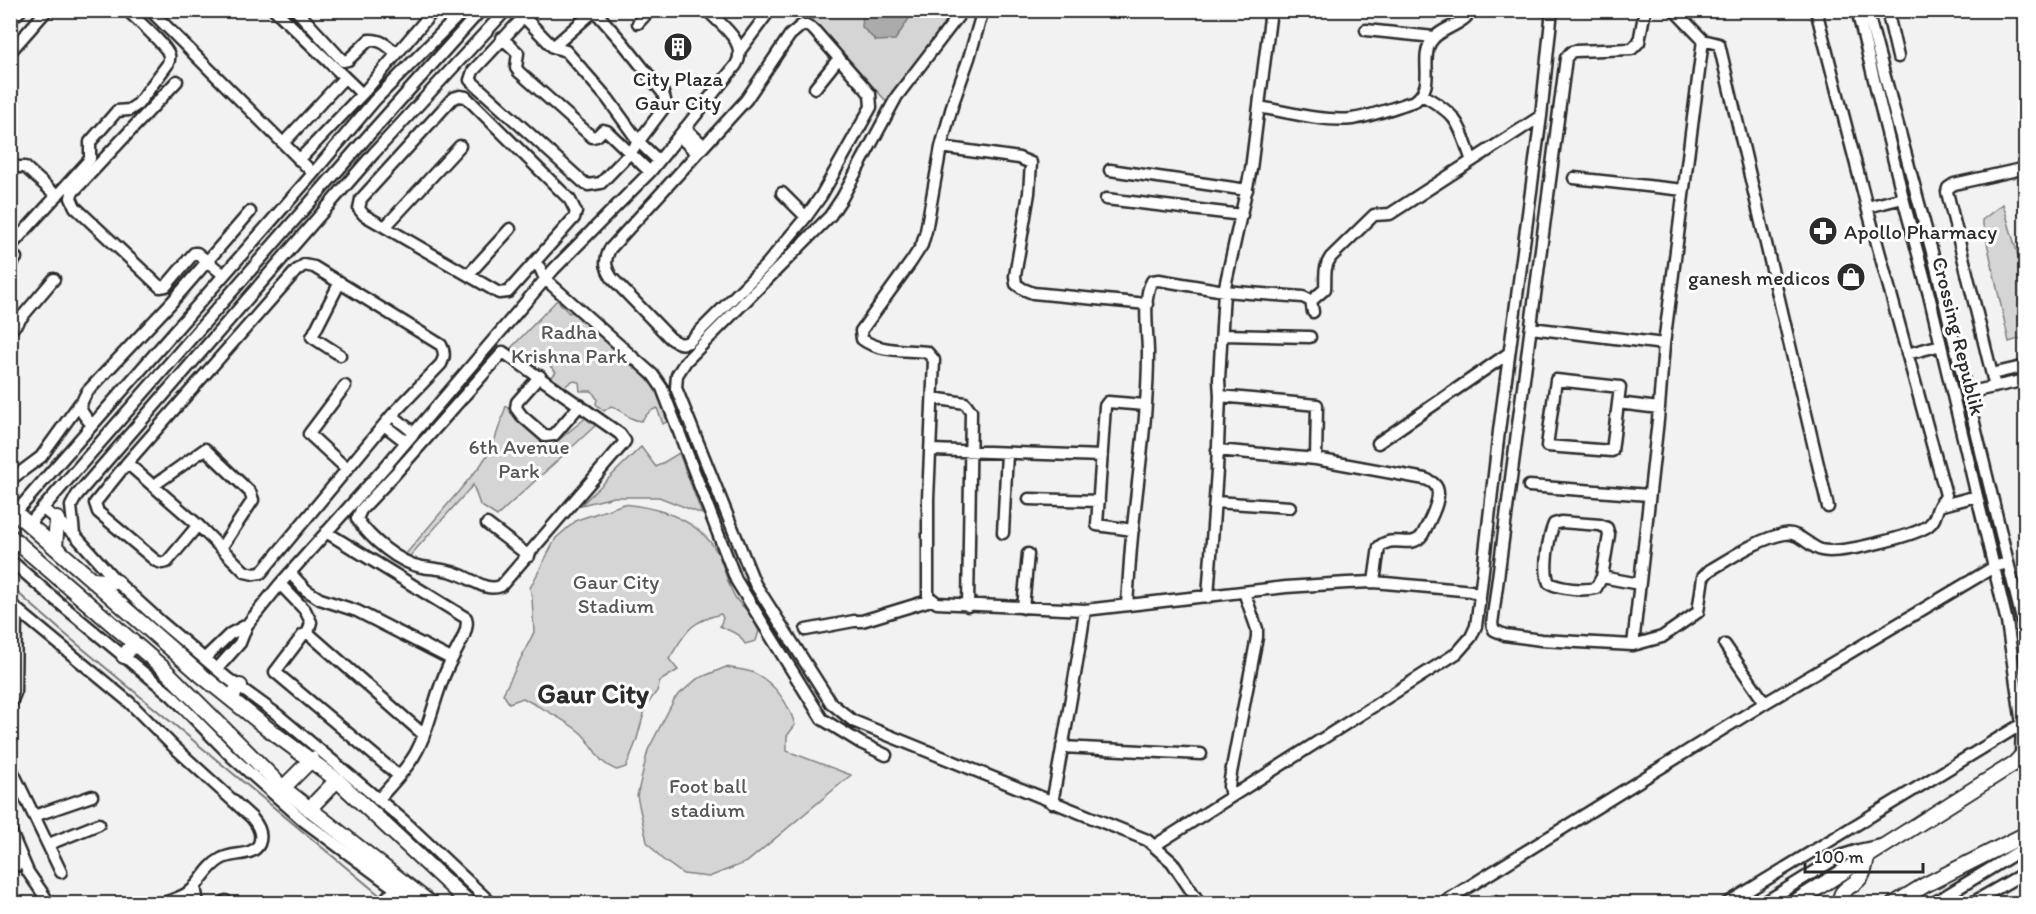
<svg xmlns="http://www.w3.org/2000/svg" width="2036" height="914" font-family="Itim,sans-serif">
  <rect width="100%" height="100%" fill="#f2f2f2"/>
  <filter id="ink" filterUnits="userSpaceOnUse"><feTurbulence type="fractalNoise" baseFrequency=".0167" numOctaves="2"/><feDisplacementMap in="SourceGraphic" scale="12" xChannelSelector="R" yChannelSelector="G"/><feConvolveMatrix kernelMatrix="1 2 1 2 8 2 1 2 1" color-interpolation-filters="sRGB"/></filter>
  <g filter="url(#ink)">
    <path fill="#d5d5d5" stroke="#808080" stroke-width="1.5" d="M807,10L957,11L886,101L806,12Z
      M2003,204L2025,280V337L2009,342L1982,220Z
      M557,300L569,313L577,309L660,392L670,420L663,424L657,408L650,411L641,421C625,419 625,410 611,406L604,411L596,404L597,399L592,391H580L579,382L572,381L564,387L551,378L556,372L539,355L527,361L511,348Z
      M506,406L549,448L588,416L595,426L497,516L480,505L473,485L410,556L405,555L480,466L492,448Z
      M641,447L656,467L679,453L702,514L659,497H614L581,505Z
      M624,504C661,508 703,520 720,558C725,571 728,585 735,597C739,604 746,608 750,615C754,620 756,626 759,631L756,641L745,644L739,635L720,626L723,618L721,614C688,622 686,633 669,659L678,670L660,681L657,691L646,706L636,742L626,767L617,770C595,762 596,747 581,733C565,719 542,709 523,698L509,703L503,694L534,632L532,598L530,588L556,538L577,520Z
      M726,667C734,669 746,669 754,673C775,683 789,704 795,725L787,736V751L851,775L747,862L709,877L683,874L662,859L647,842L637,796L648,750L675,698L697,679Z"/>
    <path fill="#ababab" stroke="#787878" stroke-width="1.5" d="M863,11V10L914,11L895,40L876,41L862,27Z"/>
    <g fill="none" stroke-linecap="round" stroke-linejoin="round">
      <path stroke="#787878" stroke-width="2" d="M10,586L65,634L383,898"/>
      <g stroke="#2b2b2b" stroke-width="15">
        <path id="minor" d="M150,10L313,173
          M275,10L362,94
          M296,10L343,61L348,60L369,40C381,39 388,46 396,53
          M530,10L473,71L470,80L583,182L588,185L601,183L630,153L663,109L665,100L663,93L623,43L594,10
          M963,10L897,96L842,198L830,216L686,361L677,375L676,388L755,584L831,703L853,721L1147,840L1172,862L1200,904
          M983,10L969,58L953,103L941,147L926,231L922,245L911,262L861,331L862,339C878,352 907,350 927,352L934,360L928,499V596L937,603L1085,610L1286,587L1347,583L1374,582L1462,590L1471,591L1480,596
          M1645,10L1639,42L1632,49L1575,51L1571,52L1566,58L1492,624L1494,630L1505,635L1541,640L1633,645L1662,637L1698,612L1703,577L1710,570C1733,557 1758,539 1784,534C1799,531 1808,546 1821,550C1839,555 1913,536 1928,526C1936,520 1935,514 1939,506C1942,501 1945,500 1946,495L1867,207L1816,10
          M1857,10L1903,198L1929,295L2007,622L2022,724L2021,754
          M1867,10L1935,263L2026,636
          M1887,10L1898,57
          M524,17L553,47L566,51L608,99L639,142L659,161
          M10,20L21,10
          M638,23L650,10
          M802,25H806L814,30L865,88L870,94L871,107L821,196L806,217L767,264L689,342C681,345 677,343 670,338L612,278C605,267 604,261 610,249L746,100L790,35Z
          M1366,30L1434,37
          M502,38L518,53L516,68L519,72L592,137L597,136L603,130L607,131L650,172
          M1703,40L1719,44L1828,507
          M553,47L594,11
          M741,49L770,10
          M10,52L47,10
          M177,81L72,193L71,198L75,207L160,287L166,286L194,253H197L224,275
          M815,88L839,58
          M1422,95C1460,116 1458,123 1472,161
          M460,96L466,97L570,200L576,212L574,218L508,292L499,293L364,215L359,209L361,199L453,98Z
          M1259,107C1287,112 1323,122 1352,119C1373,116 1395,107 1415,101C1436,85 1420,62 1430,43C1439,27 1463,27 1471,10
          M685,128L704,146
          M679,136L697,153
          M288,138L344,78
          M941,147L1019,158L1031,163L1029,193L1015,276L1016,284L1023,289L1033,293L1147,304
          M299,160L366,90L434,10
          M10,167H25L57,196
          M1110,170L1247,190
          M1574,178L1684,190
          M782,193L806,217
          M1106,199L1242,215
          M1867,207L1903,198
          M385,227L460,146
          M10,247L90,159V142L117,111L129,110L138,104L167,65C169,61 170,60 169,55C166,45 136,19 127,10
          M535,263L540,268L545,279L653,375L662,388L736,580L822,719L861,743L886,755
          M10,265L16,258
          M468,275L510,229
          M1311,301L1325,289C1326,277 1323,268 1331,257L1374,215L1390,214L1541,116
          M1531,328L1664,344
          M10,331L54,279
          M1222,335L1310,337
          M503,352L620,434L625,441L623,444L501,586C485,592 473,579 458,574C447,569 434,569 422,567C398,563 370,538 357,519L361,510L394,475Z
          M1907,354L1941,345
          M340,355L312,337L340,282
          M1992,374L2026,366
          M540,376L517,402L516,408L522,416L545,436L554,435L580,405
          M345,386L309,434L347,469
          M1995,387L1947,192L1948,188L1954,184L2026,168
          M1966,393L2026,380
          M1220,396L1317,405L1316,459
          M933,398L965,403L971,411L968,606
          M1618,403L1612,451L1547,446L1556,380L1620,387L1618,403L1659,408
          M392,415L414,433
          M91,424C80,410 77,409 87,392L171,303L250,212
          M384,425L406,442
          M1378,443L1509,353
          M931,450L1102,456
          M1217,450L1316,459L1425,479C1426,479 1434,483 1434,484C1446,494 1428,523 1423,534C1412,551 1394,533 1379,547L1374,582
          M127,463L198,525L245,572L254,574L261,573L392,415L441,364C445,357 445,352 441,345L314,267L304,265L296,271L127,463L95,503L98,512L156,561L162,563L167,562L198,525
          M10,480L41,457L80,403
          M153,486L205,449L250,492L253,500L221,548
          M1529,486L1649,495
          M1029,499L1099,501
          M1215,502L1290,507
          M1939,506L1977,496
          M42,508L74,534L117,582L161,622L227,678L278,715L403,820L492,904
          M16,512L310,177L375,100L464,10
          M1561,522L1600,525L1607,528L1609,535L1602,577L1596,588C1581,591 1562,589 1549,583C1543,570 1548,538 1554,524Z
          M29,524L368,136L481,10
          M487,524L529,556
          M1133,530L1097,525L1105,406L1108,402L1145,405
          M326,532L466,618C471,631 452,656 447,669C434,697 430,729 414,756C404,772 390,786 378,800
          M1003,533L1007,453
          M74,534L71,506L77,495L374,153L506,10
          M10,560L57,601L172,696L232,757L304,821L416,904
          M290,573L306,590L320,599L357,611L451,659
          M1602,577L1639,584
          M280,584L305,610L311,622L308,633
          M1208,597L1217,470L1220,396L1219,380L1224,291L1251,169L1271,10
          M1127,604C1129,578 1130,552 1133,527C1139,469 1148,411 1148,353C1148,334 1142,298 1152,281L1159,280L1224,291L1303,297L1311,301L1313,312
          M13,606L129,702L173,746L252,818C258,825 263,834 259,844C253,857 232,852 221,859C208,866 202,880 192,890C184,897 171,900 162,904
          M1023,608L1028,554
          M247,625L280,584L384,468L554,269L650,172L736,65C749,43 721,25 707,10
          M806,630L854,621H862L931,600
          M1633,645L1658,420L1664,344L1703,40L1674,10
          M1725,645L1765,703
          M205,658L230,634L247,625L240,643L217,669
          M10,705L15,693L16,614L12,605
          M1062,747L1201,754
          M10,766L61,872
          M399,776L275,672L303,635L308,633L424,735
          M1231,797L1229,786L1231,773L1257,637V629L1244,592
          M1052,803C1064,739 1076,675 1085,610
          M34,816L92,796
          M10,830L28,872L50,904
          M49,844L99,824
          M1154,846L1457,653L1471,637L1476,626L1480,596L1499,431L1541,116L1552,10
          M10,867L24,863
          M195,886L198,904
          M10,895L16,904
          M1494,902L1495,904
          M225,904L226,901
          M382,904L388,896L398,890
          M1441,904L1765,703L1994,567L2007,563
          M1726,904L2022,724
          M1762,904L1840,856L1859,850L1882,845
          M1932,904L2026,847
          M1970,904L2026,872"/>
      </g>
      <g stroke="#2b2b2b" stroke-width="18">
        <path id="major" d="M10,508L201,675L267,728L337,780L470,904
          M10,536L163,668L283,788L431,904
          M55,547L57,519
          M93,580L117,582
          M124,656L134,643
          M230,698L240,686
          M283,788L312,759
          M309,809L337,780
          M1792,904L2015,763L2026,751
          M1841,904C1837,887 1856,887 1862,875C1865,869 1866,862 1867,856
          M1894,904L1925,885L2026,834"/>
      </g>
      <use href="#minor" stroke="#fff" stroke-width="10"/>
      <use href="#major" stroke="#fff" stroke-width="14"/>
    </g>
  </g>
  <defs>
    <g id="building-disc" transform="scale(1.5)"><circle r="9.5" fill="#2b2b2b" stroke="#fff"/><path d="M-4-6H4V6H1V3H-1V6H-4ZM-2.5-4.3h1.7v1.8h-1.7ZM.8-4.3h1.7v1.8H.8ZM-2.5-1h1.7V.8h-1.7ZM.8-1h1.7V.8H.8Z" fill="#fff"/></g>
    <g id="pharmacy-disc" transform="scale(1.5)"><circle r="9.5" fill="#2b2b2b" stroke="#fff"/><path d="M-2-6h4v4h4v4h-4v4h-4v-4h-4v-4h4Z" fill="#fff"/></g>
    <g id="shop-disc" transform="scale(1.5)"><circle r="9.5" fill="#2b2b2b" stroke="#fff"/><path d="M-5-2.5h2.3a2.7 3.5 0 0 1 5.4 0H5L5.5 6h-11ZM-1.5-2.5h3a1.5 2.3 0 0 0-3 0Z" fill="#fff"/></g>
  </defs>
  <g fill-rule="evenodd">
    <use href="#building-disc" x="678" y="47"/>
    <use href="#pharmacy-disc" x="1823" y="231"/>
    <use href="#shop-disc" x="1851" y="277"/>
  </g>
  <g text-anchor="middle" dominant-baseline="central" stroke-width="6" stroke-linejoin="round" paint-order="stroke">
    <g font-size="21" fill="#2b2b2b" stroke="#fff">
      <text x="678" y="78">City Plaza<tspan x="678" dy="24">Gaur City</tspan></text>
      <text x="1844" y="231" text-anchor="start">Apollo Pharmacy</text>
      <text x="1830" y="277" text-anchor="end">ganesh medicos</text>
    </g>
    <g font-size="21" fill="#565656" stroke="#fff">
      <text x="569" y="331">Radha<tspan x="569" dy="24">Krishna Park</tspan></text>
      <text x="519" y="446">6th Avenue<tspan x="519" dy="24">Park</tspan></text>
      <text x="616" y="581">Gaur City<tspan x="616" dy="24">Stadium</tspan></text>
      <text x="708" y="785">Foot ball<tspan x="708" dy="24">stadium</tspan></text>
    </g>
    <g font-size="21" fill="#2b2b2b" stroke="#fff">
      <text transform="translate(1959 336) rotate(76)">Crossing Republik</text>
    </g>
    <g font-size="27" font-weight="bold" fill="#2b2b2b" stroke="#fff">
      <text x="593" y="693">Gaur City</text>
    </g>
  </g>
  <rect width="2036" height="914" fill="none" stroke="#fff" stroke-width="36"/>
  <rect x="18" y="18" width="2000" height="878" fill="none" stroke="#2b2b2b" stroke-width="2" filter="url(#ink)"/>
  <path d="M1805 863v9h118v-9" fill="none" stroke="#2b2b2b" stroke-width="3"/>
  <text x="1814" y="863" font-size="18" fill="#2b2b2b" stroke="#ffffff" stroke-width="4.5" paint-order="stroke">100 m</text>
</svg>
